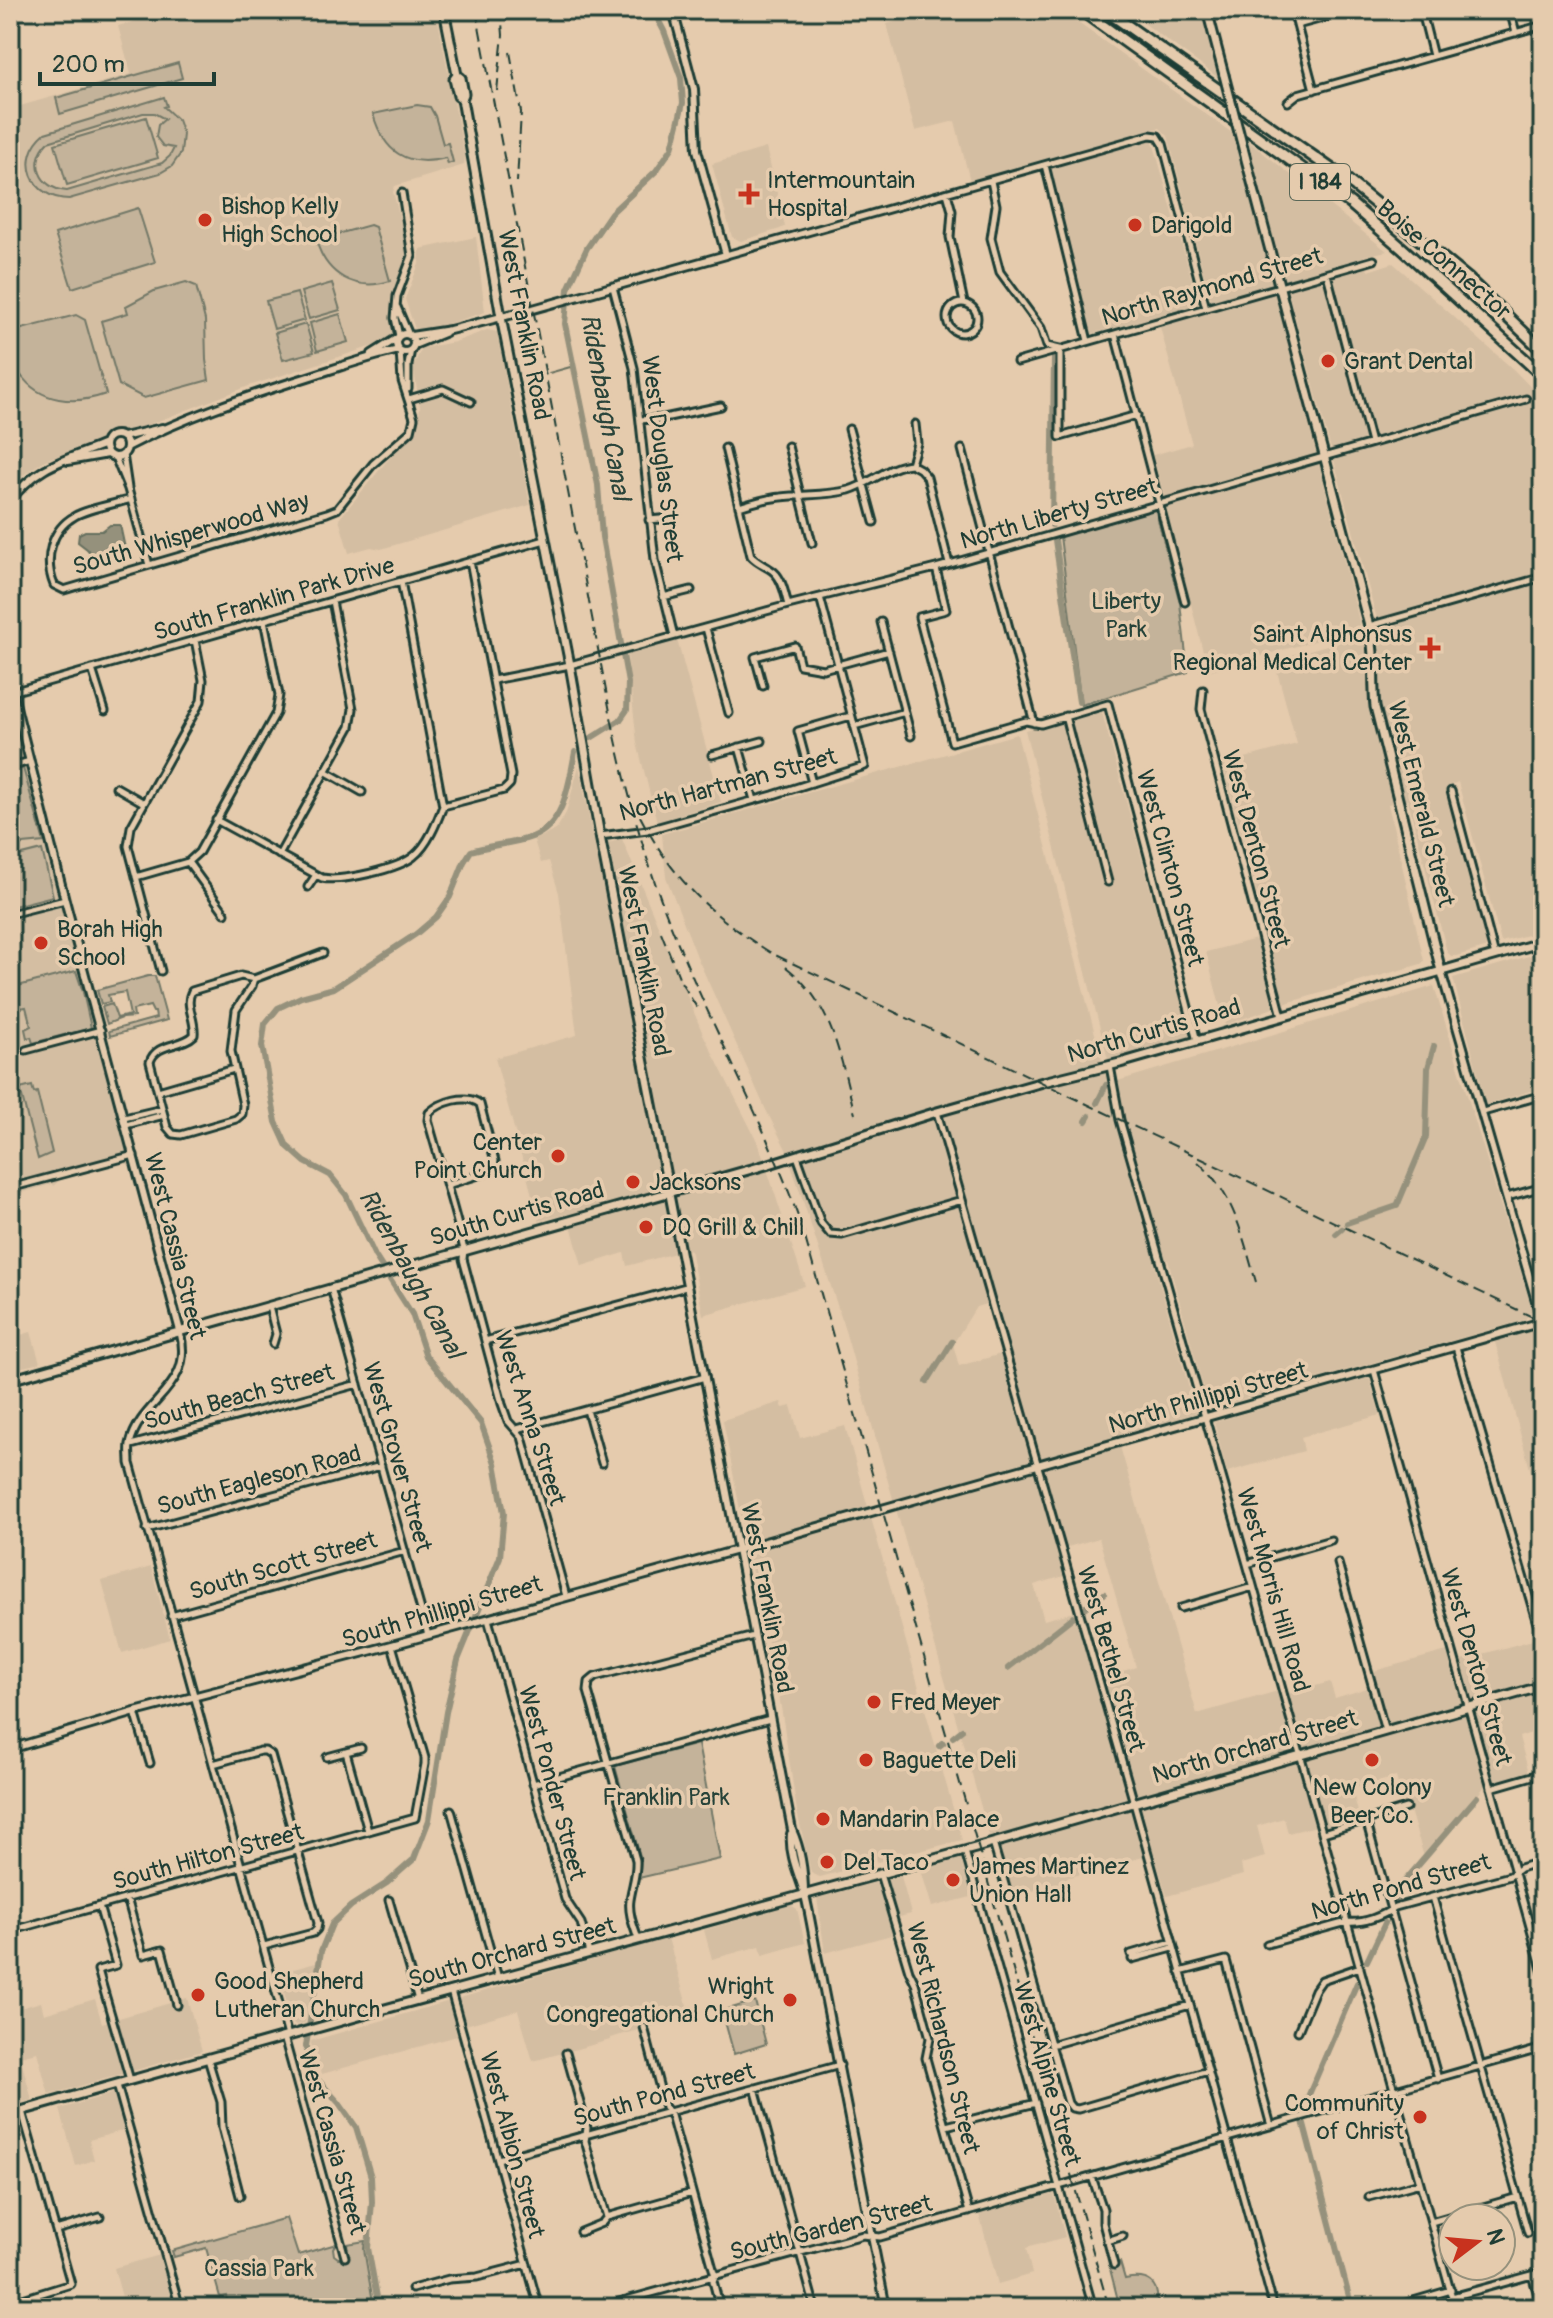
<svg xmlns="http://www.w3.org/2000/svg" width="1553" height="2318" font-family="Pangolin,sans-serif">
  <rect width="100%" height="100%" fill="#e5cbad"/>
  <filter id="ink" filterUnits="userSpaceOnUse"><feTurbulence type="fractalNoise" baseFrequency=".0125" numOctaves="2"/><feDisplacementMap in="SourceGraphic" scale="16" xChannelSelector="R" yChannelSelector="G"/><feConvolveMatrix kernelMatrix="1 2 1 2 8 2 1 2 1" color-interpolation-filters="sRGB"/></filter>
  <g filter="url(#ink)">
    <path fill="#d4bea2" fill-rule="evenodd" d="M175,10H436L465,158L464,165L395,186L393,192L408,248L406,262L392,291L391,304L393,333L388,341L249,386L127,433L111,432L100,442L45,460L22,476L10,432V109L131,74L118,26Z
      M935,10H1060L1235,135L1361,628L1208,671L1153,455L1192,444L1160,327L1213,310L1168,136L1160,128L1151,130L1153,142L1199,305L1091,334L1048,160L970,181L955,121L915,131L887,24Z
      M1126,10H1203L1220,79Z
      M1247,140L1387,251L1364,256L1368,271L1393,263L1514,370L1543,400V931L1501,942L1458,782L1446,787L1486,943L1485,948L1456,956H1451L1447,952L1408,800L1388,804L1424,961L1421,964L1290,1002L1225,1025L1206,952L1268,936L1223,764L1297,744L1274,660L1380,630Z
      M766,148L785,226L780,229L741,241L732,237L712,164Z
      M476,237L485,312L444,325L423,330L415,329L405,299L419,264L420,249Z
      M487,330L497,332L530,505L381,549L371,547L349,553L339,519L386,462L416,431L420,407L413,366L422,348L455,342Z
      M677,640L721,802L657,822L637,743L627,653Z
      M1101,709L1191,1038L1108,1060L1025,730Z
      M1017,734L1108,1084L1434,986L1532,1309L1525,1320L1212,1408L1208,1405L1168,1260L1154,1263L1196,1413L1117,1436L1197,1714L1278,1691L1279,1696L1330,1682L1335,1698L1377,1685L1374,1671L1447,1651L1451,1663L1536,1639L1538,1646L1543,1644V1729L1519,1737L1529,1773L1485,1786L1425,1860L1408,1804L1404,1805L1396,1777L1352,1789L1360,1819L1326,1827L1325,1824L1288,1833L1284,1818L1257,1826L1265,1857L1241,1864L1243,1875L1167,1896L1154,1854L1066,1878L1069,1889L1038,1898L1036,1890L1013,1897L996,1834L989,1835L842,1320L786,1149L765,1108L698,959L666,877L662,834ZM986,1304L1001,1354L959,1366L953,1344L976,1307ZM1099,1538L1136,1667L1104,1677L1117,1724L1108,1727L1074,1612L1044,1620L1034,1585L1064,1576L1057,1550Z
      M26,765L130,1165L123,1163L60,1180L53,1186L52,1184L10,1196V770Z
      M579,766L595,847L622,839L703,1034L759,1145L805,1286L703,1315L690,1249L627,1266L624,1253L582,1266L568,1214L539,1221L495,1058L577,1035L559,893L549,861L541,863L534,840L556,830L566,813Z
      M1543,952V1087L1486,1105L1453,978Z
      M1538,1327L1543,1344V1504L1540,1505L1495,1342Z
      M31,1332L40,1363L10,1370V1338Z
      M1367,1378L1370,1380L1380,1415L1301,1437L1304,1451L1227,1472L1214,1422Z
      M781,1402L783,1408L791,1406L800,1438L845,1426L962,1840L820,1877L811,1873L797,1811L781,1707L768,1642L759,1610L723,1420Z
      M151,1567L170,1639L122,1653L102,1581Z
      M961,1859L971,1897L932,1907L921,1870Z
      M901,1876L911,1914L892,1919L895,1934L825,1953L817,1898Z
      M791,1905L797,1909L805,1943L763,1955L760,1946L712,1959L704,1930Z
      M668,1938L690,2016L610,2038V2040L533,2061L518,2010L455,2028L457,2036L322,2074L311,2044V2041Z
      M316,1963L313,1988L305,2023L296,2025L292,2023L279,1973Z
      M187,1998L202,2051L49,2095L37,2052L20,2056L32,2100L10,2106V2011L41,2002L44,2014L95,1999L102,2023Z
      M114,2093L125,2130L89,2140L94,2160L76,2166L60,2109Z
      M1054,2194L1065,2237L1026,2248L1032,2274L998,2284L979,2214Z
      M160,2255L174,2308H125L114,2268Z"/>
    <path fill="#c4b39a" stroke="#727867" stroke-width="2" fill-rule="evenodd" d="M178,63L182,78L60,114L56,98Z
      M164,97L167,106L164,107L178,120L183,134L181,153L172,166L160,173L69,199C31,199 15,158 45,133ZM143,113H154L165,119L158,125L156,137L163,146L174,148L170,156L162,163L67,191C39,189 29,161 48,142Z
      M417,105L430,107L435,116L443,144L448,143L453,162L448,164L446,158C406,168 384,152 373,114Z
      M146,117L158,158L67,185L55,144Z
      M138,208L155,262L72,288L55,234Z
      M370,225L375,227L390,281C355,292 326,275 316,240Z
      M186,282L196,286L205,320L206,360L209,380L144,398L119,385L101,321L128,313L126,306L154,291Z
      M332,283L340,310L309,319L301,292Z
      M297,293L305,320L274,329L266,301Z
      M340,314L348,342L317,351L310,323Z
      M76,315L85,320L106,394C75,405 40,403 20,374C15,367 11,360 10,351C9,345 10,338 10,332Z
      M306,324L314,352L283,360L275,333Z
      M1155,508L1180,603L1188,672L1081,705L1060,536Z
      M23,768L44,842L23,844L10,856V772Z
      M42,850L53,896L10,907V858Z
      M76,971L83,992L91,1028L33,1043L31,1037L27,1038L25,1029L31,1026L26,1007L20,1008L14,987Z
      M148,976H155L167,1020L110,1036L109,1031L156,1018L155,1012H153L150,1006L133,1010L134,1017L122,1018L107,1024L102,1007L112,1004L117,1018L130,1015L125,992L108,995L110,1002L101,1004L97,990Z
      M32,1086L34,1093L37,1092L52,1153L38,1159L20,1089Z
      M698,1744L720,1859L639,1878L641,1860L615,1766Z
      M755,2001L766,2044L734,2054L722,2011Z
      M286,2218L298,2255L336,2244L333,2248L334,2255L338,2258H343L348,2253L347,2244L365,2241L364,2249L374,2308H229L226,2296L220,2297L206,2248L174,2257L172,2251Z
      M1120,2262L1125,2279C1149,2274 1160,2283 1157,2308H1120L1109,2265Z"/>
    <path fill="#95917c" stroke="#666f5f" stroke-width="2" d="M110,525H120L126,553L125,555L96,559L87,549L78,542L79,534L85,531H102Z"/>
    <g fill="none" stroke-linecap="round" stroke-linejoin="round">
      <path stroke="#666f5f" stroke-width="2" d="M531,373L541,374
        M549,373L574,366"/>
      <path stroke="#95917c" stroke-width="6" d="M1052,525L1054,358
        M1055,540L1079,702
        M591,738L620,720L627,710L628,683L602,537L598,485L565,324L568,289L587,248L611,213L656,171L672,148L683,103L681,78L664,31L653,10
        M1097,1103L1106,1085
        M1086,1121L1089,1116
        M1347,1223L1397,1206L1426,1137L1428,1068L1434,1046
        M1336,1234L1342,1229
        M927,1382L952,1342
        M1084,1608L1104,1594
        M1008,1668L1073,1617
        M953,1737L962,1730
        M939,1746L943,1743
        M1396,1900L1404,1882L1477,1797
        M1367,1961L1385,1923
        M1301,2113L1357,1983
        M1303,2121L1352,2308
        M379,2308L368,2248L372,2202L371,2177L356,2127L339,2103L311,2072L306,2046L321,1951L332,1924L351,1906L387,1883L414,1859L429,1820L446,1712L458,1660L500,1557L504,1513L495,1463L481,1423L426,1356L412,1314L375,1256L346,1195L330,1175L305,1162L287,1146L276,1122L262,1046L265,1024L278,1008L301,997L334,988L416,934L436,917L450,897L464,862L471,851C490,845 513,844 532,837C565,825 569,782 575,752
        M679,2308L694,2304L704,2308"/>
      <g stroke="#1f3d34" stroke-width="11">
        <path id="minor" d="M1293,10L1314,90
          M1417,10L1422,12L1426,10
          M1510,10L1516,33
          M1422,12L1433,56
          M1297,25L1341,13L1346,10
          M1288,102L1298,94L1543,25
          M1045,165L1088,341
          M991,181L996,205L991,238L1000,272L1041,328L1047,346L1060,349V437L1137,415
          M947,193L952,211L950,237L964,303
          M726,255L1150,135L1158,136L1163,144L1206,308
          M1327,274L1371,443
          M613,287L634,368L655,560L674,636
          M947 318a15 15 0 1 1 30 0a15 15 0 1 1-30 0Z
          M397,307L409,335
          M1115,334L1185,602
          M399,336L395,318L397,296L412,256L402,193
          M1017,362L1374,260
          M408,389V365L411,350
          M409,399L443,389L471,402
          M640,420L664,418L721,406
          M849,429L874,522
          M788,446L812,543
          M725,448L751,556C758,564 766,565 774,572C783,580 785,595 788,605
          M962,449L1034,723
          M123,454L128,488
          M115,457L128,489L149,565
          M911,464L917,443L915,424
          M131,499C115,504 89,508 75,516C50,530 44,560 54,585L64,590L327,513L337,509L373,464L411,431L414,418L402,381L400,351
          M739,507C752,503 767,498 781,497C804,494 826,496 849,490C870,484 890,465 911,464L920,469L927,477L949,564
          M649,520L672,518
          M936,568L946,610L919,617L952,742L1026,721L1041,724L1108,704L1197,1041
          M401,581L443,806
          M663,597L691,590
          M881,622L911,736
          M1369,626L1543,577
          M706,628L729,713
          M92,669L105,711
          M493,680L570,665L788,605L936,568L1526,399
          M763,686L755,657L795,646L800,665L823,669L889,651
          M1203,690L1201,709L1282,1016
          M12,692L545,540
          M1065,716L1108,882
          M854,726L905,712
          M739,747L754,800
          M712,755L762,741
          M10,767L30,761
          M325,771L362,792
          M812,783L798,731L851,716
          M116,787L144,803
          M1451,791L1495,956
          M216,820L322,878C341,882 399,869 414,856C428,845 437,822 443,806L504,790L510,784L511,775L470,561
          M600,836L648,830L773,795L865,766L820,597
          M279,855L350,727L353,709L332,601
          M188,862L225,913
          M136,877L188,862L199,852L276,713L279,695L264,620
          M308,887L316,875
          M10,914L65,900
          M1538,943L1543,963
          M161,971L128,846L131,827L201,701L203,680L195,640
          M254,979L252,986L236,1010L231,1051L243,1105L242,1114L236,1119L181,1135L173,1134L167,1127L150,1062C156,1042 181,1048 194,1035C196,1019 184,1005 192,991L241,976L254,979L323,953
          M26,1050L101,1030
          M1110,1066L1120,1120L1247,1564L1455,2308
          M158,1091L234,1069
          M937,1112L1134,1803L1274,2308
          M1483,1112L1543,1095
          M124,1118L162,1109
          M126,1125L164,1115
          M797,1156L821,1223L830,1234L842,1235L962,1200
          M447,1185L488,1172L493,1168L495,1161L480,1104C467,1093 440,1102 429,1113L428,1120C440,1164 454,1206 464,1250L463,1259L502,1404L508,1421L522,1437L566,1596
          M10,1188L134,1155
          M1507,1197L1543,1187
          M331,1288L428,1635
          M269,1307L276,1334L273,1344
          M180,1332C195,1389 141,1398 130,1444C129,1450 130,1457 130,1463L288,2036
          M485,1341L686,1287
          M1456,1347L1543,1644
          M1374,1370L1543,1973
          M587,1410L602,1463
          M517,1429L705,1377
          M131,1445L358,1384
          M147,1529L381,1466
          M1338,1563L1385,1731
          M1247,1564L1331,1540
          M1181,1608L1253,1587
          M171,1616L405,1551
          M488,1619L565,1899L581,1923L589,1953
          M135,1712L150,1763
          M346,1752L368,1831
          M327,1757L361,1748
          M213,1764L260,1751H265L271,1755L318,1923L317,1929L313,1933L264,1946
          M533,1784L770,1719
          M1491,1788L1543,1773
          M451,1810L498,1978
          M1366,1820L1438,2079
          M1323,1833L1406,1808
          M993,1843L1068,2103L1072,2108L1078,2109L1208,2071
          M965,1851L1093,2308
          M880,1874L909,1971L915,1983L930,2038L926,2058L969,2212
          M1433,1897L1528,2233
          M127,1898L143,1955L162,1950L177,2005
          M389,1900L418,2000
          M99,1906L116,1965L98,1970L130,2080
          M10,1931L415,1818L425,1764V1758L392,1645
          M638,1939C634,1927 628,1913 630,1900C632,1886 637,1874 636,1860L588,1691L589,1682L595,1677L754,1636
          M1267,1944L1347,1922C1363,1924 1383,1916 1395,1907L1510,1876L1520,1868L1543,1861
          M1131,1954L1172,1942
          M1132,1959L1173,1948
          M1180,1972L1226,1960L1271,2126
          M451,1991L539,2308
          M644,2027L665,2108L670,2112L715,2276L713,2281L720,2308
          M1298,2031L1315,1990L1322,1980L1360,1967
          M284,2037L345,2257
          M1051,2045L1190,2005
          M566,2053L587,2128L585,2141L607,2217
          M208,2059L221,2102L222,2127L240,2196
          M117,2085L180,2308
          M755,2088L815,2308
          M946,2126L1036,2103
          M498,2159L840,2065
          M1092,2177L1103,2209V2223L1114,2265
          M1369,2197L1420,2183
          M1431,2222L1518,2197
          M56,2230L100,2217
          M580,2232L602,2223L607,2217L692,2193
          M1107,2241L1123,2236
          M1532,2275L1542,2308
          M412,2289L449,2279L477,2277L527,2264
          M1452,2297L1543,2272
          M10,2303L71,2284L22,2111
          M957,2303V2308
          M1403,2304L1451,2290
          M597,2308L863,2235L880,2237L1543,2048"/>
      </g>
      <g stroke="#1f3d34" stroke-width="12">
        <path id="tertiary" d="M396 343a9 9 0 1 1 18 0a9 9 0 1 1-18 0Z
          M411,336L450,330L533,309L726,255L697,150L694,89L673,10
          M414,345L446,332
          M372,354L396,339
          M105 446a11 11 0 1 1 22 0a11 11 0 1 1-22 0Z
          M123,437L162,428
          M127,447C183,418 244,397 305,378C337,368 367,357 399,350
          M68,461L108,454
          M10,501C37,465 66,460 105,444
          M10,683L65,900L180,1331
          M1441,971L1543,1325
          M669,1192L792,1830C801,1850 804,1872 804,1894
          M10,1749L135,1712L392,1645L737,1550L1542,1322
          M791,1834C789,1855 799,1875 805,1895C809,1911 812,1929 815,1945L886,2308"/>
      </g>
      <g stroke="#1f3d34" stroke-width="13">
        <path id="secondary" d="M444,10L457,75L454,79L458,96L462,99
          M1207,10L1224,75
          M457,75L461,78L464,94L462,99L501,317L570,665L600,836L669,1192
          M1243,148L1369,626C1376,653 1372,680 1375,707L1441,971
          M10,1380L766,1165L937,1112L1043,1082L1120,1063L1543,942
          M10,2114L363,2015L979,1847L1543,1686"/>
      </g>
      <g stroke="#1f3d34" stroke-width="15">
        <path id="motorway" d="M1081,10L1350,203L1404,250L1543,376
          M1105,10L1348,181L1467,278L1543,351"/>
      </g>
      <use href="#minor" stroke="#e5cbad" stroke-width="5"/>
      <use href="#tertiary" stroke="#e5cbad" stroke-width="6"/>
      <use href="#secondary" stroke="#e5cbad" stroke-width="7"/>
      <use href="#motorway" stroke="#e5cbad" stroke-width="9"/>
      <path stroke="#1f3d34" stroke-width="2" stroke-dasharray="12 6" stroke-linecap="butt" d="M476,10L611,717C627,793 646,866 676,938C716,1038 770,1131 804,1234L1109,2308
        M510,52L521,112L517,182
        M497,91L503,35L501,10
        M640,816C673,880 711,915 771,953L1543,1322
        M661,932L681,982L699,1011
        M786,967C834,1004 840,1059 855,1114
        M1198,1162C1234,1193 1243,1238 1256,1282"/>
      <g stroke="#1f3d34" stroke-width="13" stroke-linecap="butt">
        <path id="secondary-bridge" d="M1224,75L1243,148"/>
      </g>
      <use href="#secondary-bridge" stroke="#e5cbad" stroke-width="7"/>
    </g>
  </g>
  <g fill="#c8321e" stroke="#e5cbad" stroke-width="3">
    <path d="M745 182h8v8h8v8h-8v8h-8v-8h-8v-8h8z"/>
    <circle cx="205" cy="220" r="8"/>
    <circle cx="1135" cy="225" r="8"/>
    <circle cx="1328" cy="361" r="8"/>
    <path d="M1426 636h8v8h8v8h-8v8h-8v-8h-8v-8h8z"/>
    <circle cx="41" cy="943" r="8"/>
    <circle cx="558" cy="1156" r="8"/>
    <circle cx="633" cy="1182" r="8"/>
    <circle cx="646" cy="1227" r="8"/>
    <circle cx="874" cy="1702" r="8"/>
    <circle cx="866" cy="1760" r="8"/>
    <circle cx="1372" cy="1760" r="8"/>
    <circle cx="823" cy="1819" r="8"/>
    <circle cx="827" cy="1862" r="8"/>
    <circle cx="953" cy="1880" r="8"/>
    <circle cx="198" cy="1995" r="8"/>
    <circle cx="790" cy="2000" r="8"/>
    <circle cx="1420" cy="2117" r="8"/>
  </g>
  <g text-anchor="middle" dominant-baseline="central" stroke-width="7" stroke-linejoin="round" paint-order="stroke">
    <rect fill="#e5cbad" stroke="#5a6858" stroke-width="2" x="1290" y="164" width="60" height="36" rx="6"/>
    <g font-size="22" font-weight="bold" fill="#1f3d34">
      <text x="1320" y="182">I 184</text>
    </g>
    <g font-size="24" fill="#1f3d34" stroke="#e5cbad" text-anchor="start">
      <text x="767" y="180">Intermountain<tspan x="767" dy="28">Hospital</tspan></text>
      <text x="221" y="206">Bishop Kelly<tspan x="221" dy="28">High School</tspan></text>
      <text x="1151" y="225">Darigold</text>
      <text x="1344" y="361">Grant Dental</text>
      <text x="1412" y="634" text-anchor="end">Saint Alphonsus<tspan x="1412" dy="28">Regional Medical Center</tspan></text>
      <text x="57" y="929">Borah High<tspan x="57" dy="28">School</tspan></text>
      <text x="542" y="1142" text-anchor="end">Center<tspan x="542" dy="28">Point Church</tspan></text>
      <text x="649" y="1182">Jacksons</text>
      <text x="662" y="1227">DQ Grill &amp; Chill</text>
      <text x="890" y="1702">Fred Meyer</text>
      <text x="882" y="1760">Baguette Deli</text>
      <text x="1372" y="1787" text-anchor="middle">New Colony<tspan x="1372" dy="28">Beer Co.</tspan></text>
      <text x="839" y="1819">Mandarin Palace</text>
      <text x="843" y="1862">Del Taco</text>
      <text x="969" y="1866">James Martinez<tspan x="969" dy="28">Union Hall</tspan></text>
      <text x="214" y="1981">Good Shepherd<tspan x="214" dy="28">Lutheran Church</tspan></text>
      <text x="774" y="1986" text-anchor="end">Wright<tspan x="774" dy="28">Congregational Church</tspan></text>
      <text x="1404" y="2103" text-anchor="end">Community<tspan x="1404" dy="28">of Christ</tspan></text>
    </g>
    <g font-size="24" fill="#1f3d34" stroke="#e5cbad">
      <text transform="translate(1444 260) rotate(41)">Boise Connector</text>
      <text transform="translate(1212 287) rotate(-16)">North Raymond Street</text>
      <text transform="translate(524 325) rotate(79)">West Franklin Road</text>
      <text transform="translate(662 459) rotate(83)">West Douglas Street</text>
      <text transform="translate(1059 514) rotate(-16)">North Liberty Street</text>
      <text transform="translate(191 534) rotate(-16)">South Whisperwood Way</text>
      <text transform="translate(274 599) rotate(-16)">South Franklin Park Drive</text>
      <text transform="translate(728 785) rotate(-15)">North Hartman Street</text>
      <text transform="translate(1421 804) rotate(76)">West Emerald Street</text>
      <text transform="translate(1256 849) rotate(75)">West Denton Street</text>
      <text transform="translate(1170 868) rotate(75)">West Clinton Street</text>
      <text transform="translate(644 961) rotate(79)">West Franklin Road</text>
      <text transform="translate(1154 1031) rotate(-16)">North Curtis Road</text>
      <text transform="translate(517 1214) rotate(-16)">South Curtis Road</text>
      <text transform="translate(175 1246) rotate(76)">West Cassia Street</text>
      <text transform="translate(239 1397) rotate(-15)">South Beach Street</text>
      <text transform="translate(1208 1398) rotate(-16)">North Phillippi Street</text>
      <text transform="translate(530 1418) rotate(72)">West Anna Street</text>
      <text transform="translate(397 1457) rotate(74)">West Grover Street</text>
      <text transform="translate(259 1480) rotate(-15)">South Eagleson Road</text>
      <text transform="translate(283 1566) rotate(-16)">South Scott Street</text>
      <text transform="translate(1273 1590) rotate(74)">West Morris Hill Road</text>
      <text transform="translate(767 1598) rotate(79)">West Franklin Road</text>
      <text transform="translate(442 1612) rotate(-16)">South Phillippi Street</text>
      <text transform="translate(1111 1659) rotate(74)">West Bethel Street</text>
      <text transform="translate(1476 1667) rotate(74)">West Denton Street</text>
      <text transform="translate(1255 1747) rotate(-16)">North Orchard Street</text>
      <text transform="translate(552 1783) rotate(75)">West Ponder Street</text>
      <text transform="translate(208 1857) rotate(-15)">South Hilton Street</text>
      <text transform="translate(1401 1887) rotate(-16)">North Pond Street</text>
      <text transform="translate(512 1953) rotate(-15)">South Orchard Street</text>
      <text transform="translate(943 2038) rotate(76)">West Richardson Street</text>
      <text transform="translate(1047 2074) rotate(74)">West Alpine Street</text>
      <text transform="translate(664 2095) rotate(-15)">South Pond Street</text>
      <text transform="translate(332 2142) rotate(74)">West Cassia Street</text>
      <text transform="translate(512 2145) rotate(75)">West Albion Street</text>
      <text transform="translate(831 2228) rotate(-14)">South Garden Street</text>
    </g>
    <g font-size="24" fill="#274339" stroke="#e5cbad">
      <text x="1126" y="601">Liberty<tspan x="1126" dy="28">Park</tspan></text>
      <text x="666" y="1797">Franklin Park</text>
      <text x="259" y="2268">Cassia Park</text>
    </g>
    <g font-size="26" font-style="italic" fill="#2b453b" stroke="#e5cbad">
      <text transform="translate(605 407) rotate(80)">Ridenbaugh Canal</text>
      <text transform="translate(411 1274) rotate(61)">Ridenbaugh Canal</text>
    </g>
  </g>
  <rect width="1553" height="2318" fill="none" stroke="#e5cbad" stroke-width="40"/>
  <rect x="20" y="20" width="1513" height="2278" fill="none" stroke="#1f3d34" stroke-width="3" filter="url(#ink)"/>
  <g transform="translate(1477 2242) rotate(74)"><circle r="38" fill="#e5cbad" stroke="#96927d" stroke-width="2"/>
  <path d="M0-6L14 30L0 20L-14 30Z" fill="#c8321e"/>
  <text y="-12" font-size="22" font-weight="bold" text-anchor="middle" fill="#1f3d34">N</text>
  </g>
  <path d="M40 72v12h174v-12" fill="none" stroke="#1f3d34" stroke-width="4"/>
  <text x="52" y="72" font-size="24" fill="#1f3d34" stroke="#e5cbad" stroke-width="6" paint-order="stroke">200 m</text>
</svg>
